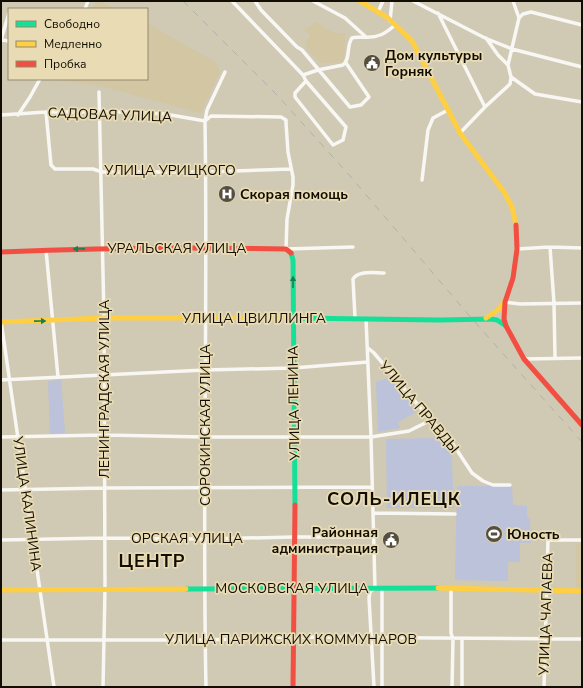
<svg xmlns="http://www.w3.org/2000/svg" width="583" height="688" font-family="'Nunito Sans',sans-serif">
  <rect width="100%" height="100%" fill="#d0c9b4"/>
  <path fill="#d2c6a3" d="M96,1H97L117,9H92Z
    M317,22L333,33H345L344,62L320,63L305,46L310,35L304,30Z
    M147,23L215,62L220,71L201,113L101,86L58,80L147,79Z
    M576,544H582V587H576Z"/>
  <path fill="#bbc2da" d="M392,377L418,411L398,422L400,428L378,432L376,382Z
    M61,380L65,433L50,434L48,381Z
    M438,438L440,442L451,444L454,508H387L386,439Z
    M457,486H512L513,505L527,506V517L530,518V529H532L531,543H520V562H508V581L455,580Z"/>
  <g fill="none" stroke-linecap="round" stroke-linejoin="round">
    <path stroke="#f8f7f4" stroke-width="3.5" d="M232,1L303,75L306,81L346,127L343,140L333,145L295,97V93L306,81
      M255,1L261,10L297,47L302,50L350,107L361,105L369,97L346,63
      M313,1L345,18L366,37
      M413,1L485,38L512,49L582,67
      M85,9L88,1
      M378,12L383,1
      M438,13L485,107
      M519,18L523,14L531,12L582,25
      M390,21L392,1
      M486,38L498,55L508,65
      M1,40L9,13
      M1,41L2,40L9,41
      M303,75L318,70L343,65C351,58 346,46 352,38C356,37 360,37 364,37C378,38 385,34 395,25
      M511,77L535,94L582,102
      M99,92L104,318L105,589L103,687
      M46,112L51,165L55,169H93L102,172H206L291,169
      M1,115L46,112H125L165,114L205,121L211,116L281,117L286,120V123L288,152L293,177V185L287,219L286,249L353,247
      M18,115L30,97L40,79
      M460,133L485,107L510,84L511,77L508,65L519,18L513,1
      M422,180L428,130L433,118L448,110
      M550,247L554,303L555,358
      M517,249L550,247L582,248
      M46,250L58,377
      M505,302L520,304L582,303
      M355,318L353,279C359,270 374,273 384,273
      M366,319L371,437L375,588L370,592L369,598L374,687
      M1,321L54,687
      M368,348L374,353L430,419L451,441L472,473L483,481L493,485H510
      M524,359L582,358
      M1,380L205,370L293,368L368,362
      M1,437L104,435L204,437H371L409,431L431,420
      M1,490L104,488L372,487
      M373,513L455,514
      M1,540L104,538L204,539L294,537H374
      M451,588V633L453,639L452,687
      M1,640H205L293,637L582,639
      M206,687C202,498 208,310 205,121L207,110L225,72
      M382,687V589
      M462,687V639
      M544,687L548,540H582"/>
    <path stroke="#16e098" stroke-width="5" d="M291,253L293,260L295,505
      M294,318L440,320L491,319L497,320L506,326
      M186,589L438,588"/>
    <path stroke="#ffcf43" stroke-width="5" d="M360,1L388,18L412,41L460,133L504,192L512,207L516,225
      M486,318L499,309L504,302
      M1,322L104,318H294
      M438,588L582,591
      M1,590L186,589"/>
    <path stroke="#f24e42" stroke-width="5" d="M516,225L517,249L513,278L505,302L504,319L506,326L524,359L582,425
      M1,252C96,248 191,247 286,249L291,253
      M293,687L295,505"/>
    <path stroke="#b1b0ab" stroke-width="1" stroke-dasharray="7 7" stroke-linecap="butt" d="M183,1L276,94L350,176L473,320L582,442"/>
  </g>
  <defs><path id="oneway-solid" d="M-6-.8H1V-3.2L6.5 0L1 3.2V.8H-6Z"/></defs>
  <g fill="#148154">
    <use href="#oneway-solid" transform="translate(79 249) rotate(179)"/>
    <use href="#oneway-solid" transform="translate(293 282) rotate(-90)"/>
    <use href="#oneway-solid" transform="translate(40 321) rotate(-1)"/>
  </g>
  <defs>
    <g id="civic-disc" transform="scale(0.9)"><circle r="9.5" fill="#544f40" stroke="#e9dcb4"/><path d="M-.6-6.5H3V-4.5H.6V-3L4-1V1h2V6H-6V1h2V-1L-.6-3ZM-1.2 2.5V6h2.4V2.5Z" fill="#fff"/></g>
    <g id="hospital-disc" transform="scale(0.9)"><circle r="9.5" fill="#544f40" stroke="#e9dcb4"/><path d="M-5-5h3v3.5h4V-5h3V5h-3V1.5h-4V5h-3Z" fill="#fff"/></g>
    <g id="stadium-disc" transform="scale(0.9)"><circle r="9.5" fill="#544f40" stroke="#e9dcb4"/><path d="M0-5a6.5 5 0 1 0 0 10a6.5 5 0 1 0 0-10ZM-3.5-1.8h7v3.6h-7Z" fill="#fff"/></g>
  </defs>
  <g fill-rule="evenodd">
    <use href="#civic-disc" x="372" y="63"/>
    <use href="#hospital-disc" x="227" y="194"/>
    <use href="#stadium-disc" x="494" y="534"/>
    <use href="#civic-disc" x="391" y="540"/>
  </g>
  <g text-anchor="middle" dominant-baseline="central" stroke-width="3.5" stroke-linejoin="round" paint-order="stroke">
    <g font-size="14" font-weight="bold" fill="#120d02" stroke="#e9dcb4" text-anchor="start">
      <text x="385" y="55">Дом культуры<tspan x="385" dy="16">Горняк</tspan></text>
      <text x="240" y="194">Скорая помощь</text>
      <text x="378" y="532" text-anchor="end">Районная<tspan x="378" dy="16">администрация</tspan></text>
      <text x="507" y="534">Юность</text>
    </g>
    <g font-size="14" fill="#120d02" stroke="#e9dcb4">
      <text transform="translate(110 115) rotate(2)">САДОВАЯ УЛИЦА</text>
      <text x="170" y="170">УЛИЦА УРИЦКОГО</text>
      <text x="177" y="248">УРАЛЬСКАЯ УЛИЦА</text>
      <text x="254" y="318">УЛИЦА ЦВИЛЛИНГА</text>
      <text transform="translate(104 389) rotate(-90)">ЛЕНИНГРАДСКАЯ УЛИЦА</text>
      <text transform="translate(294 403) rotate(-91)">УЛИЦА ЛЕНИНА</text>
      <text transform="translate(419 407) rotate(50)">УЛИЦА ПРАВДЫ</text>
      <text transform="translate(205 425) rotate(-90)">СОРОКИНСКАЯ УЛИЦА</text>
      <text transform="translate(27 504) rotate(82)">УЛИЦА КАЛИНИНА</text>
      <text x="187" y="538">ОРСКАЯ УЛИЦА</text>
      <text x="292" y="588">МОСКОВСКАЯ УЛИЦА</text>
      <text transform="translate(546 614) rotate(-88)">УЛИЦА ЧАПАЕВА</text>
      <text x="291" y="639">УЛИЦА ПАРИЖСКИХ КОММУНАРОВ</text>
    </g>
    <g font-size="18" font-weight="bold" letter-spacing="1" fill="#120d02" stroke="#e9dcb4">
      <text x="394" y="499">СОЛЬ-ИЛЕЦК</text>
      <text x="152" y="561">ЦЕНТР</text>
    </g>
  </g>
  <rect width="583" height="688" fill="none" stroke="#120d02" stroke-width="4"/>
  <rect x="8" y="8" width="140" height="72" fill="#e9dcb4" stroke="#93896d"/>
  <rect x="16" y="21" width="20" height="6" fill="#16e098" stroke="#93896d"/>
  <text x="44" y="28" font-size="12" fill="#120d02">Свободно</text>
  <rect x="16" y="41" width="20" height="6" fill="#ffcf43" stroke="#93896d"/>
  <text x="44" y="48" font-size="12" fill="#120d02">Медленно</text>
  <rect x="16" y="61" width="20" height="6" fill="#f24e42" stroke="#93896d"/>
  <text x="44" y="68" font-size="12" fill="#120d02">Пробка</text>
</svg>
